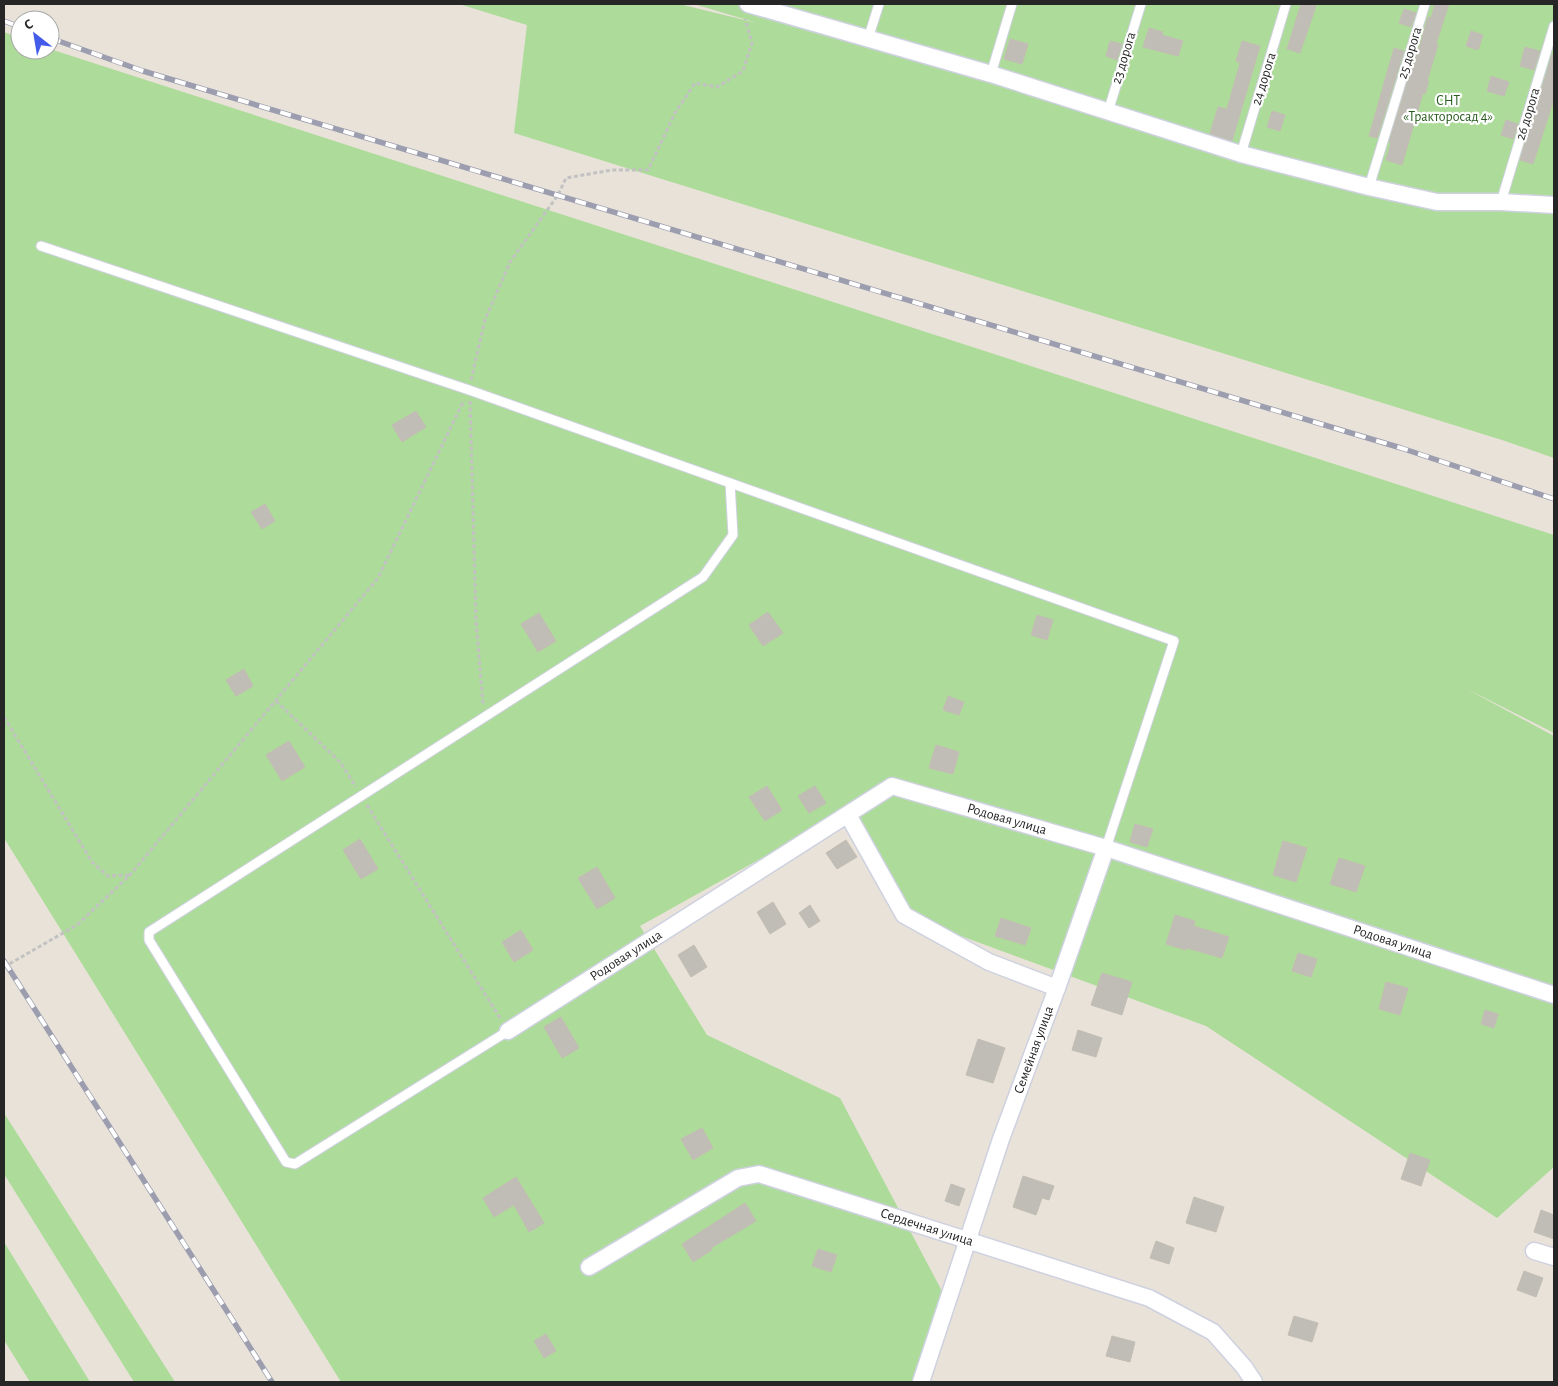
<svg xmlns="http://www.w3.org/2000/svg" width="1558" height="1386" font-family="'Alegreya Sans',sans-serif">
  <rect width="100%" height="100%" fill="#e8e2d9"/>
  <path fill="#addb99" d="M459,4H679L757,23L694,4H1554V458L1502,440L514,133L527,25Z
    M4,32L20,38V50L50,49L1554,535V733L1465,688L1554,736V1167L1497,1218L1206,1026L904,915L846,811L640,926L707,1035L840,1098L944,1295L913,1382H341L4,838Z
    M4,1113L175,1382H134L4,1174Z
    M4,1242L90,1382H30L4,1340Z"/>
  <path fill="#c0bcb6" stroke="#c3beb3" d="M1301,4L1316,6L1300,53L1287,49Z
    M1435,4H1449L1436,44L1438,45L1427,81H1429L1425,94L1423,93L1402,165L1386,160L1391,143L1389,142L1416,54L1417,55L1428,17L1431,18Z
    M1404,9L1416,13L1411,27L1399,23Z
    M1149,28L1163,32L1162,35L1183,41L1178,56L1143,47Z
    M1471,31L1483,35L1478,50L1466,46Z
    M1010,39L1028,44L1022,64L1004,59Z
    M1110,41L1122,44L1117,60L1106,56Z
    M1242,41L1260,46L1232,141L1210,134L1218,107L1227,109L1240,63L1236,61Z
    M1525,47L1540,51L1534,70L1520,66Z
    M1394,48L1404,51L1377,138L1369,136Z
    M1552,55L1554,56V99L1533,164L1520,160Z
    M1491,76L1509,82L1504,96L1487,91Z
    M1272,111L1285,115L1280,131L1267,127Z
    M1506,120L1518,124L1513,139L1501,135Z
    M416,411L426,427L402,442L392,425Z
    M265,504L275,521L262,529L251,512Z
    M768,612L783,633L763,646L749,625Z
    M539,613L556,641L538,652L521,624Z
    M1037,615L1053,620L1047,640L1031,635Z
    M244,669L253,686L236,696L226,680Z
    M948,696L964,702L959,715L943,710Z
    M289,741L305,767L282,781L266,755Z
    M936,745L959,752L953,774L929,768Z
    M767,786L782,810L765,821L749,797Z
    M815,786L826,803L809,813L798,796Z
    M1135,824L1153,829L1147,847L1130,842Z
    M360,839L378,869L361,879L343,850Z
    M846,840L857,857L837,869L826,853Z
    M1283,841L1307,848L1296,882L1273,875Z
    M1339,858L1365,866L1356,892L1330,884Z
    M597,867L615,898L597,909L578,878Z
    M773,902L786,924L770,934L757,912Z
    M810,905L820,921L809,928L799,913Z
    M1175,915L1195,921L1194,926L1229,937L1222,958L1187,948L1186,950L1166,944Z
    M1001,918L1031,928L1025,945L995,936Z
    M521,930L533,950L514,962L502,942Z
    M694,945L707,967L691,977L678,955Z
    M1298,953L1317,959L1311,977L1292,971Z
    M1102,973L1132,982L1122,1015L1091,1005Z
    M1386,982L1408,988L1400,1015L1379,1009Z
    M1485,1010L1498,1014L1494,1028L1481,1024Z
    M561,1017L579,1048L562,1058L544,1027Z
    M1078,1030L1102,1038L1096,1057L1072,1050Z
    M978,1039L1005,1048L993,1083L966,1075Z
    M702,1128L713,1148L693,1160L681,1139Z
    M1410,1153L1430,1160L1421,1186L1401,1179Z
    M1023,1176L1054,1186L1049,1200L1042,1198L1036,1215L1013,1207Z
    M516,1177L544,1223L529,1232L514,1205L494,1217L483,1198Z
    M951,1184L965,1189L959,1206L945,1201Z
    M1194,1197L1224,1207L1216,1232L1186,1223Z
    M745,1203L756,1221L711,1248L712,1250L693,1262L682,1244Z
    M1541,1210L1554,1215V1239L1534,1232Z
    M1156,1241L1174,1248L1169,1264L1150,1258Z
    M818,1249L837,1255L831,1272L812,1266Z
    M1524,1271L1543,1278L1536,1297L1517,1290Z
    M1294,1316L1318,1323L1312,1342L1288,1335Z
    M546,1334L556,1351L544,1358L534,1341Z
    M1112,1336L1135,1342L1130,1362L1106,1356Z"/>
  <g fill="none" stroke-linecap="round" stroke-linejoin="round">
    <g stroke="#ced1df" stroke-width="11">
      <path id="service" d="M868,39L879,4
        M991,74L1012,4
        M1108,112L1141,4
        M1241,154L1286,4
        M1369,187L1425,4
        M1501,202L1554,26
        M41,246L469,390L1174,641L1106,848
        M508,1031L295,1164L286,1162L149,940V932L703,577L733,535L730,483"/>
    </g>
    <g stroke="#ced1df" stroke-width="19">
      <g id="minor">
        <path d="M748,4L991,74L1241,154L1369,187L1437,202H1501L1554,205"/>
        <path d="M848,815L904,915L989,962L1057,988L1001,1139L921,1382"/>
        <path d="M1057,988L1106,848"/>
        <path id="s1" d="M508,1031L892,786L1106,848L1554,995"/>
        <path d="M1534,1251L1554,1257"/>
        <path id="s2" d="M589,1267L738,1178L759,1174L1149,1298L1213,1332L1244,1367L1254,1382"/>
      </g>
    </g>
    <path stroke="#c2c2c2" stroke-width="3" stroke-dasharray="4 2.5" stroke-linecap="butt" d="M471,380L485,320L510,262L558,195L566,178L612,170H648L675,113L695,83L717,87L743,71L752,43L745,19
      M470,401L476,621L483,704
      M276,701L340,762L356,787
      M4,717L92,862L108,876L129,875
      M367,805L500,1018
      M4,967L77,925L130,875L378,578L464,400"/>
    <use href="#service" stroke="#fff" stroke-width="9"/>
    <use href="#minor" stroke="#fff" stroke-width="16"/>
    <g stroke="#9c9eaf" stroke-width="5.5">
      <path id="rail" d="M4,21L20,27
        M50,38L143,71L1401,448L1554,499
        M4,961L272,1382"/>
    </g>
    <use href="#rail" stroke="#fff" stroke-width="4" stroke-dasharray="11" stroke-linecap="butt"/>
  </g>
  <g text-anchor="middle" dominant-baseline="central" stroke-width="4.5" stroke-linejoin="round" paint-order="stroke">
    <g font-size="14" fill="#262626" stroke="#fff">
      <text transform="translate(1410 53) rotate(-73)">25 дорога</text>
      <text transform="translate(1124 58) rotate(-73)">23 дорога</text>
      <text transform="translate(1264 79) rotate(-73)">24 дорога</text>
      <text transform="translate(1528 114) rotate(-73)">26 дорога</text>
      <text stroke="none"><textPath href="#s1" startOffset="575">Родовая улица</textPath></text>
      <text stroke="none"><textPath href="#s1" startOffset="980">Родовая улица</textPath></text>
      <text stroke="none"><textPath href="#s1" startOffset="140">Родовая улица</textPath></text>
      <text transform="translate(1034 1050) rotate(-70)">Семейная улица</text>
      <text stroke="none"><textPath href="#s2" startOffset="371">Сердечная улица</textPath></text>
    </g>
    <g font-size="14" fill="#285c1e" stroke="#fff">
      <text x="1448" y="101">СНТ<tspan x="1448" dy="16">«Тракторосад 4»</tspan></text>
    </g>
  </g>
  <rect width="1558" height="1386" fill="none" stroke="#262626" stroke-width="10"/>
  <g transform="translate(35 35) rotate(329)"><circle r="24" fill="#ffffff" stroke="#a8a8a8"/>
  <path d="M0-4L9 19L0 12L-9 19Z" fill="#445cea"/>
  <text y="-8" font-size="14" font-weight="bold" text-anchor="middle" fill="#262626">С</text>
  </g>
</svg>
